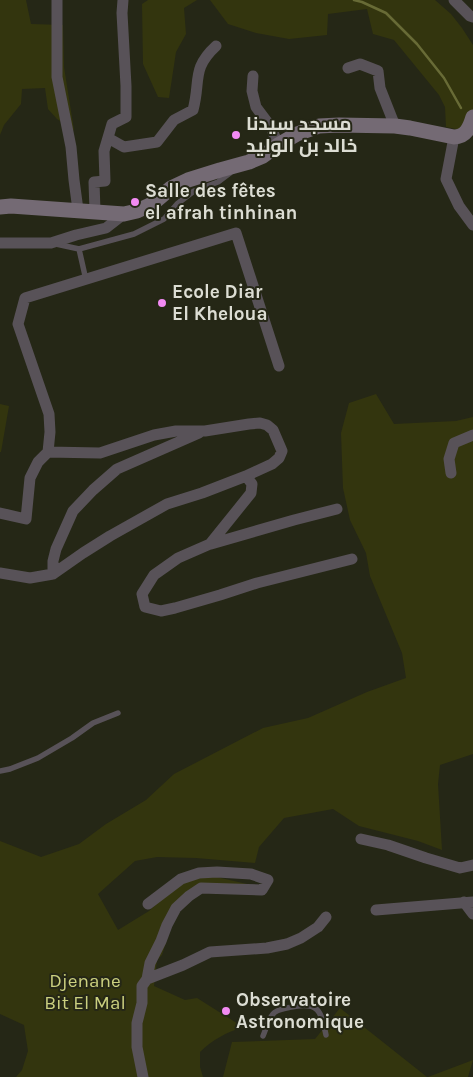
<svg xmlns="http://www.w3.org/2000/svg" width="473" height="1077" font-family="Karla,Cairo,sans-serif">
  <rect width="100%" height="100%" fill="#252716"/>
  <path fill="#33350e" d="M0,0H26L31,24L63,25L64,67L74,130L57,119L48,109L45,88L22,89L21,104L4,125L0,135Z
    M148,0H197L184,8L186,34L176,52L169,98L158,97L143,64L142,4Z
    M210,0H435L451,14L462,28L473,45V115L461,130L446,127L445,107L439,95L394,40L373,34L367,9L328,14L327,35L289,39L256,33L228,24Z
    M376,394L394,424L456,421L473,417V754L440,765L438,784L442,850L418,841L359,826L333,809L284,818L259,847L255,863L196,858L157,857L135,861L98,894L118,930L149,911L180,882L208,875L247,884L207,889L184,904L174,918L162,955L157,960L154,986L185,1000L197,998L243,1027C226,1033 213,1039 200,1052V1067L203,1077H16L22,1070L28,1051L24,1025L0,1014V841L41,857L79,844L106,824L146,800L174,774L263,728L308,718L367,692L406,678L402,653L370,576L366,553L350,520L343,488L341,433L349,403Z
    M0,404L9,406L1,452H0Z
    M340,1008L427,1077H223L232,1042L315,1039Z
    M473,1060L468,1077H428Z"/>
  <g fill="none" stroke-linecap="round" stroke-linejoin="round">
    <path stroke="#686b36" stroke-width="2.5" d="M354,0L362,2L386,13L417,44L444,78L461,108"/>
    <path stroke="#585258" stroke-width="5.5" d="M56,244L79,249L134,234L164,219L177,204L194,191L218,182L230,173
      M79,249L86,280
      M0,771L10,769L38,758L72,738L93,723L118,713
      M263,1036C266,1029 268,1020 273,1014C277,1009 285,1009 291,1007C319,1001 321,1011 326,1035"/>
    <path stroke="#585258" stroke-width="11" d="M57,0V77L71,147L74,180L78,210
      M454,0L470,16L473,17
      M348,68L360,64L378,71L380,88L395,126
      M253,76L252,91L256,107L271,127L278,145
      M454,137L446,179L459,206L473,225
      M108,138L124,147L157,142L174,120L193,110C201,81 191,69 216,46
      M95,211L94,182L105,181L104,151L112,124L126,117V86L122,13L123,0
      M0,243H51L76,235L106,228L124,214
      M48,452L100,453L154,435L176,431H205L249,424L260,423L267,425L273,430L282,451L279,458L272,464L246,476
      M451,473L449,459L454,443L473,435
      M0,513L26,519L30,478L38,462L48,452L50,432L49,414L18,324L25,298L236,233L279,366
      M211,544L294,520L337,509
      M0,573L30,578L53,574L83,553L110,536L167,504L202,493L246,476L252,484L251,493L210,544L178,558L154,575L142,594L145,607L161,611L175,608L220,595L257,583L352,559
      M53,574V561L56,549L73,511L93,490L117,469L199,433
      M361,839L388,845L426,858L460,868L473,865
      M464,902L473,914
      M376,910L473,902
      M147,979L183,965L210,952L267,948L287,944L301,938L318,927L326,917
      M143,1077L137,1047V1023L142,1003V986L147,979L150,963L161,941L167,925L176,908L189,896L201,888L262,890L268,880L251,874L217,872L199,873L181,879L148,904"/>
    <path stroke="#746a74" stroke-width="15" d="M0,207L11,206L124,214L137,211L152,204L171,188L188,180L220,170L249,162L263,156L278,145L297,134L319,126L339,125L395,126L410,128L454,137C466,137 470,127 473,117"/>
  </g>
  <g fill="#f28af3" stroke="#252716" stroke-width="2">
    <circle cx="236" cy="135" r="5"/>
    <circle cx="135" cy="202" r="5"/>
    <circle cx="162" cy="303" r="5"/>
    <circle cx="226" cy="1011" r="5"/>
  </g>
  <g text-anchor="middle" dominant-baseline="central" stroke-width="4" stroke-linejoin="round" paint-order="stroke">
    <g font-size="19" font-weight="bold" fill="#dcddd3" stroke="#252716" text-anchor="start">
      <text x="246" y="124">مسجد سيدنا<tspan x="246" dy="22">خالد بن الوليد</tspan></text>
      <text x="145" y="191">Salle des fêtes<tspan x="145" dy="22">el afrah tinhinan</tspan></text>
      <text x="172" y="292">Ecole Diar<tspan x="172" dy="22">El Kheloua</tspan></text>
      <text x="236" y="1000">Observatoire<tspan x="236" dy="22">Astronomique</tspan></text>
    </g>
    <g font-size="19" fill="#cbd07f" stroke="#252716">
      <text x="85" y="981">Djenane<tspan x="85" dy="22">Bit El Mal</tspan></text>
    </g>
  </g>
</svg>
